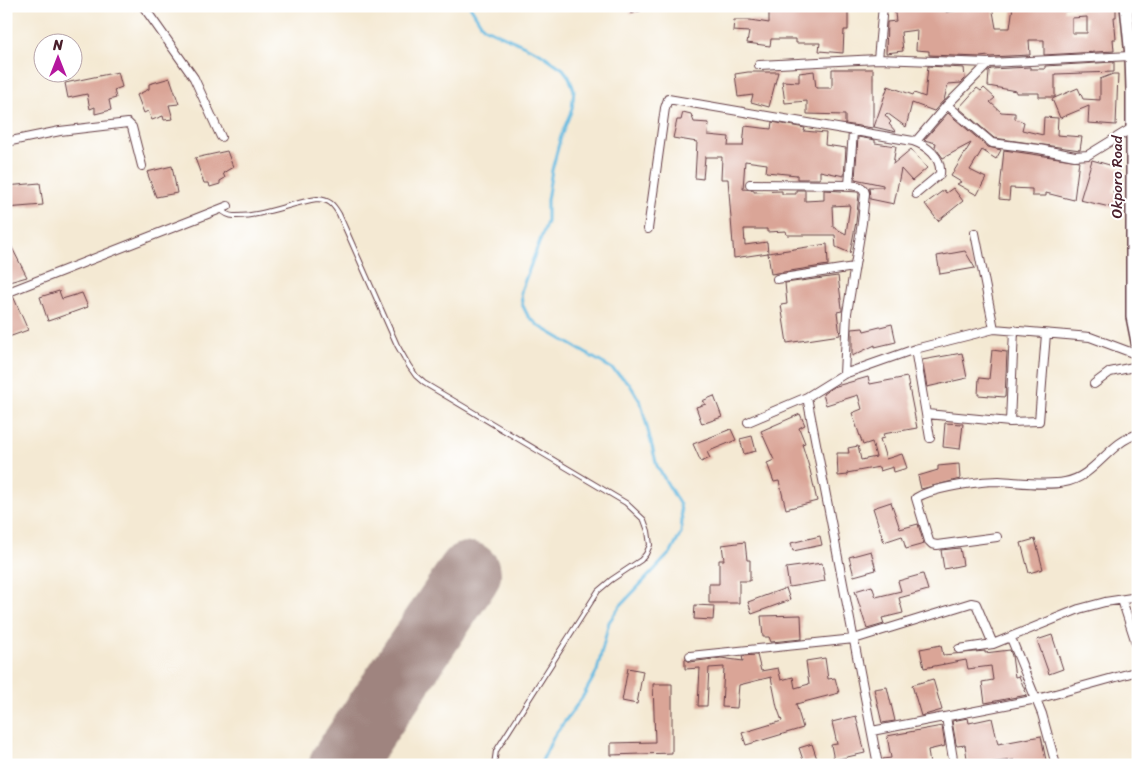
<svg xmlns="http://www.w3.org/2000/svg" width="1144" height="771" font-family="Sriracha,sans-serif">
  <rect width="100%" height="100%" fill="#fff"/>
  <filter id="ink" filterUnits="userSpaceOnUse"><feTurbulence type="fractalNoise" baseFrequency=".02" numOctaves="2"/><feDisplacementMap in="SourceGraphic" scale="10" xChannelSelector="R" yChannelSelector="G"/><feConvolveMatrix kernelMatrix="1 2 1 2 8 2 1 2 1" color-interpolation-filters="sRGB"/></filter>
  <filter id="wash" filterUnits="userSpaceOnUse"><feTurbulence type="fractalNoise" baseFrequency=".0096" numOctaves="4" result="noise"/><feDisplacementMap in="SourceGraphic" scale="20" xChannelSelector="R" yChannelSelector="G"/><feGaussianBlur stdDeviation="1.12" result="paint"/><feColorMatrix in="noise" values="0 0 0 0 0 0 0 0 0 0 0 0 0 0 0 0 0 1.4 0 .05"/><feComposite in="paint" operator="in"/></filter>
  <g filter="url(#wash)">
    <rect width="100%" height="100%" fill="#f4e9d3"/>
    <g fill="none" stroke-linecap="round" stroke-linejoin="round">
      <path stroke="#64b9e0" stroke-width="3" d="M470,6L483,27L540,53L563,69L569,77L574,90L572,109L561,136L552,170L547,200V222L521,291L522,304L528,316L539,326L611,368L629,383L641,403L657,466L680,505L682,520L681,533L672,551L620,606L609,622L597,671L582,698L554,736L540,765"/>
      <path stroke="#9f847f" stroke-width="64" d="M341,765L469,574"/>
    </g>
    <g id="blocks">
      <path fill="#daa597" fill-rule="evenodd" d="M628,6H651V7L631,14Z
        M769,6H848V30H844L843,53L819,51L820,43H796V39H771L770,46L747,43L749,32L733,31L734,20H750L769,23Z
        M894,6H945L946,12L968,9V6H992L996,28H1010L1013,6H1064V11L1101,9V6H1116V17H1114L1116,39H1113L1114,51L1044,55V40H1029L1030,55L989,57V56L980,57L929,55V51L916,50L917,30L901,32L903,51L886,53L887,22L896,21ZM1087,17V33H1072V18Z
        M1114,62V72L1055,74V97H1039V93H1016V91L988,86L989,71L991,69L1030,67V69H1045V66Z
        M928,66L964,68L965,79L961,83L948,84L944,100L934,111L912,103L906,127L887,113L885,115L891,122L889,124L896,132L874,127L888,86L913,95L914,93L925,97Z
        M832,69H873V128L845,124V115L807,114V101L785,103L782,81L799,82V73L814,71L816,88H832Z
        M118,72L122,87L114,90L116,98L109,100L111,110L95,114V107L90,109L87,94L68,98L65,83Z
        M748,72H778L769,107L751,102L753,95L738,97L735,74Z
        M1113,74H1118L1116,125L1088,123L1089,106L1060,118L1052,99L1078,88L1083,99L1100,100V79Z
        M170,78L179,104L169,105L173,119L164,120L163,116L152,120L148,111L144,113L137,95L149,89V84Z
        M977,88L981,91L984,88L995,98L990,102L1001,112L1015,113V119L1024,122L1022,130L1043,135L1044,117L1058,118L1057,135L1082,137L1080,150L994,138L959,108Z
        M683,112L691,114L694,122L709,123L708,135L729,137L728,146H743L745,126L771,129L772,122L805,128L804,131L826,133L825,145L846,148L844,176L820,171V179H797V175L766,172L767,164L745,161L743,189L754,190V192L782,191V194H796V190H805V201L824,200V190L858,192L859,194L856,222L850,253L836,247L835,235H787L786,231L767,232V229H744L745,245L767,242L768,253L734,258L728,179H721L722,157H705L703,179L695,178L697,142L673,138L677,120H681ZM850,205L846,234L833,227L832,206Z
        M948,113L988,147L1001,150L996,159L982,150L970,170L986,178L977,195L957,184L961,182L951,176L971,143L943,158L935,147L936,143L924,140Z
        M858,137L875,140V143L896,146L893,164L911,149L927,168L912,181L901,169L894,204L870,199L869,187H883V185L855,179Z
        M1004,150L1079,161L1074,200L1046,193V196H1032V189L1010,188L1009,200L999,199Z
        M227,151L233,167L223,173L225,178L220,181V184L210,187L209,183H204L195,158Z
        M1092,160L1120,168L1113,192L1121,193L1118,209L1080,200Z
        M172,166L177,193L156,197L147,172Z
        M40,183L43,205L6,208V186Z
        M953,188L963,201L938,221L925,204L944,190L946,193Z
        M6,236L27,277L9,282L6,275Z
        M827,244L828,265L771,274L768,253Z
        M965,251L975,268L940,274L937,256Z
        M838,276L842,308V311L837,312L840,335L787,343L781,305L787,304L785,283Z
        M59,291L62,299L82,293L88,307L48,321L40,297Z
        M13,296L28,330L6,338V300Z
        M892,324L896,342L875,347V345L852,356V329L863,328L864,331Z
        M992,350L1007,352L1005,397L978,395L979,378L989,379Z
        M962,353L967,378L927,387L922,360Z
        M868,377L870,384L907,377L917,428L883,434L884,438L880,439L886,459L902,454L907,468L894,472L893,467L880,471L879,467L847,473L848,475L838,476L837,453H849L848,448L858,446L861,460L876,457L872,442L863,445L852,413L862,409L858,395L826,405L823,394L833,387Z
        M714,396L722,417L702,424L696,407L706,404L702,401Z
        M800,414L805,425L799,428L805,443L802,444L810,470L817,501L786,509L779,481L774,482L767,463L774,460L761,431Z
        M945,423L963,424L960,449L943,447Z
        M731,429L736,440L707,452L710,458L701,462L693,444Z
        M752,436L756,451L744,454L740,439Z
        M959,464L960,479L921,489L918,476L938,470V466Z
        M891,502L900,529L918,524L924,544L906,549L902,536L884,542L873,508Z
        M820,536L822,545L793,551L791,543Z
        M1035,539L1043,569L1029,573L1021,543Z
        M745,542L747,560H750V581H739V603H709V584H719V560H724L722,545Z
        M960,548L963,565L944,569L941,550Z
        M871,551L876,570L854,576L849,557Z
        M822,563L825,581L789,587L786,568Z
        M923,574L928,590L899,598L903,613L882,618L884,624L867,629L855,591L872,586L876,597L901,591L898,581Z
        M786,588L790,600L752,614L748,602Z
        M695,605L714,606L713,620L694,619Z
        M801,615L802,639L771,642L769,637H763L761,616Z
        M1052,635L1063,669L1049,674L1037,640Z
        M941,645L943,655L985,651V653L1010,650L1012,656L1015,677L1019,676L1027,695L985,703L982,682L993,680L991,666L968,669L966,660L924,668L920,649Z
        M757,655L761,671L778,668L781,680L793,677L795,688L809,684L806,661L825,658L828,679L835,678L839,693L796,704L803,728L746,745L742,733L782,721L777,707L771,677L739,685L737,708L722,707L724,667L709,668L707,706H698L700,668L685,669V659L690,662L721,658L743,661L742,656Z
        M628,668L643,671L637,704L622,701Z
        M933,679L942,710L921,716L912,685Z
        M653,684H672V753L611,755V743L655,742Z
        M887,687L895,721L882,723L874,689Z
        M856,716L865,753L834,760L831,745L837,744L832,722Z
        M968,718L969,723L992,718L998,744L1041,736L1047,765H1015L1014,760L968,765L965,745L957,746L956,744L952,721Z
        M942,726L945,746L928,750L930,765H884L883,759L891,758L887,736Z
        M812,744L817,759L804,763L799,748Z"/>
    </g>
  </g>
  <g filter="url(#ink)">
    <use href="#blocks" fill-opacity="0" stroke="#643d44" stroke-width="1"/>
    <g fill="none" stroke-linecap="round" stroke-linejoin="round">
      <g stroke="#643d44" stroke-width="6">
        <path id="service" d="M220,209C224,213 229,216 234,216C262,217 290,203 317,199C330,200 333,204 339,214L397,345L409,366L416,376L424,383L626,503L644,520L648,531L650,545L646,554L641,560L611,580L598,591L496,751L494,765"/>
      </g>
      <g stroke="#643d44" stroke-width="10">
        <path id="minor" d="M143,6L194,78L221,137
          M878,59L883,6
          M759,65L878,59L989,63L1131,56
          M947,105L992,143L1039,149L1075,156L1088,155L1132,128
          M913,141C927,146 942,157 940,174L916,194
          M6,142L60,131L128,123L132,127L142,166
          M750,184L849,185C856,186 863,185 865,193L862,223L847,313L844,374
          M849,185L853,132
          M648,229L665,108L668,99L913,141L917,140L947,105L989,63
          M975,233L994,329
          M777,279L854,267
          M6,293L228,206
          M915,349L930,438
          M1094,384L1110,372L1138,366
          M807,397L878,765
          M927,414L1010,422L1039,421L1046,334
          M748,422L807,397L844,374L915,349L994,329L1090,337L1138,355
          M1010,422L1014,330
          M997,537L937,545L932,544L929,541L916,498C925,492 939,489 949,487C965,484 982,481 999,481C1019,482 1045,486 1065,482C1095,477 1109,442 1138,434
          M1122,600L1138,649
          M1011,638L1042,714L1056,765
          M959,649L993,644L1079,609L1105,602L1138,597
          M690,656L854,639L971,603L976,604L993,644
          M946,717L954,765
          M872,731L1037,699L1138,671"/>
      </g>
      <g stroke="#643d44" stroke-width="14">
        <path id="secondary" d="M1126,6L1131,56L1132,90V317L1138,347
          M1137,6L1138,11"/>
      </g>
      <use href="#service" stroke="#fff" stroke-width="4"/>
      <use href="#minor" stroke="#fff" stroke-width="8"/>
      <use href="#secondary" stroke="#fff" stroke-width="11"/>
    </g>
  </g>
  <g text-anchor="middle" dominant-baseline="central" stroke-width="4" stroke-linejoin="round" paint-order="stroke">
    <g font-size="15" fill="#4a1f2b" stroke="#fff">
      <text transform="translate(1117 177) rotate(-90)">Okporo Road</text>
    </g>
  </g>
  <rect width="1144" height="771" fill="none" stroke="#fff" stroke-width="25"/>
  <g transform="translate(58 58)"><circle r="24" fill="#ffffff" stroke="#b7a5aa"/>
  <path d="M0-4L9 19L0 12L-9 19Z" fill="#b5179e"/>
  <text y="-8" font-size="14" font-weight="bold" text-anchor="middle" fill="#4a1f2b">N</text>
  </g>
</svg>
